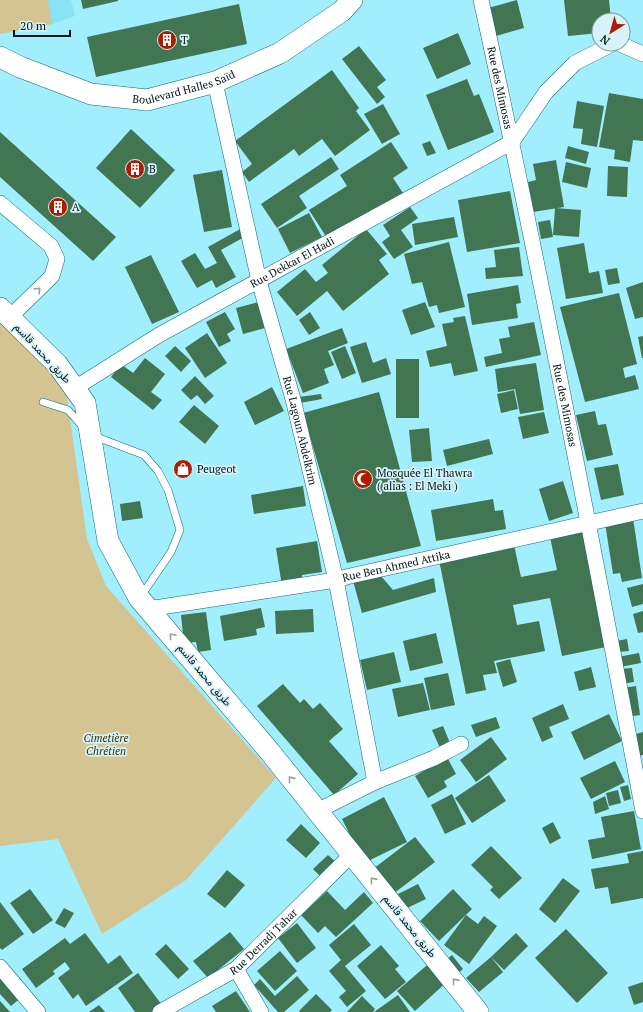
<svg xmlns="http://www.w3.org/2000/svg" width="643" height="1012" font-family="'PT Serif','Noto Sans Arabic',serif">
  <rect width="100%" height="100%" fill="#a1eefe"/>
  <path fill="#8ae3f5" d="M0,0H71L75,16L52,24L0,34Z"/>
  <path fill="#d4c491" d="M0,0H48L52,24L0,34Z
    M0,324L40,358L67,397L87,539L106,586L276,778L186,880L102,934L58,839L0,846Z"/>
  <path fill="#427551" d="M81,0H118V1L83,9Z
    M517,0L524,28L496,36L488,8Z
    M564,0H609L611,20H599V33L568,36Z
    M239,4L247,44L96,77L87,37Z
    M458,33L471,64L437,79L423,48Z
    M359,46L386,80L377,87L385,97L377,104L342,59Z
    M332,70L359,108L356,111L370,130L335,156L322,139L299,156L294,149L249,182L242,172L252,164L235,141Z
    M467,79L474,96L479,94L494,132L448,150L426,95Z
    M609,93L643,99V141L633,140L630,162L614,159L615,150L599,147Z
    M577,101L604,106L597,147L581,144L583,129L573,128Z
    M383,104L400,134L382,144L364,114Z
    M131,129L175,170L140,208L96,168Z
    M0,132L116,237L93,261L0,177Z
    M430,141L436,153L427,156L422,144Z
    M391,142L408,168L393,178L403,193L327,238L309,210L347,186L340,175Z
    M568,146L589,152L586,164L565,158Z
    M331,157L339,169L299,196L307,208L277,228L261,204Z
    M556,160L564,207L533,212L528,182L536,180L533,164Z
    M566,162L591,168L587,188L562,182Z
    M608,166L628,167L627,197L607,196Z
    M222,170L232,227L204,232L193,175Z
    M510,191L520,243L467,252L458,200Z
    M410,207L418,218L401,230L413,247L394,259L382,242L390,236L383,225Z
    M555,208L581,210L579,237L553,235Z
    M309,213L322,237L290,253L278,229Z
    M454,217L458,237L415,245L412,224Z
    M550,220L553,237L541,239L538,222Z
    M242,228L246,236L221,250L236,277L216,288L212,280L197,288L181,261L195,253L205,269L217,263L208,247Z
    M366,229L387,254L379,260L389,274L343,311L327,291L297,316L277,292L305,269L316,282L328,273L322,265Z
    M449,242L465,307L439,313L437,305L429,307L422,282L412,284L404,254Z
    M584,243L589,273L599,271L603,293L566,299L557,248Z
    M519,247L523,276L486,279L485,268L496,267L494,250Z
    M151,255L179,312L152,324L125,267Z
    M617,268L620,283L608,285L605,270Z
    M643,282V317L635,319L626,288Z
    M518,285L521,303L516,304L518,318L472,325L467,294Z
    M619,293L637,364L623,368L625,378L635,375L639,389L585,402L560,307Z
    M259,302L265,328L243,334L236,308Z
    M425,302L435,327L411,335L402,310Z
    M225,312L235,329L227,334L231,341L219,347L206,322Z
    M310,312L320,328L309,335L299,320Z
    M465,316L478,371L454,376L451,363L430,367L426,351L447,346L442,324L454,322L453,318Z
    M534,322L541,355L486,367L484,357L502,353L499,339L510,337L508,327Z
    M342,328L348,343L328,351L334,365L324,369L329,383L303,393L286,349Z
    M207,333L227,363L205,378L185,348Z
    M643,336V358H642L638,337Z
    M366,342L373,363L386,358L391,374L362,383L350,347Z
    M175,346L191,361L181,372L165,356Z
    M345,346L356,373L342,379L331,352Z
    M145,358L165,374L151,392L162,400L153,410L111,377L121,364L133,373Z
    M396,359H419V418H396Z
    M536,363L544,410L520,414L515,389L498,392L495,369Z
    M195,376L214,396L205,404L197,395L191,400L181,390Z
    M272,387L284,411L255,425L244,402Z
    M514,390L518,409L501,413L497,394Z
    M379,392L421,546L347,563L303,413Z
    M321,394L322,399L300,403L299,397Z
    M194,405L219,426L205,444L179,422Z
    M595,411L598,425L606,424L613,455L587,461L576,415Z
    M544,412L549,433L523,439L518,417Z
    M429,428L432,461L412,462L409,430Z
    M489,439L493,454L447,466L443,450Z
    M618,464L624,495L601,500L594,468Z
    M563,481L573,513L549,521L539,489Z
    M303,486L306,506L254,514L251,495Z
    M493,499L495,511L503,510L506,529L436,541L431,510Z
    M140,501L143,518L122,521L120,504Z
    M633,518L642,578L622,582L620,573L613,574L605,523Z
    M582,531L606,647L562,656L550,598L513,605L517,625L539,621L545,651L494,661L497,673L483,675L486,690L466,694L439,560L514,545L521,577L557,570L550,537Z
    M317,541L322,572L302,575L303,583L282,586L276,548Z
    M381,576L393,590L434,578L436,592L362,613L353,581Z
    M643,584V604L632,607L627,588Z
    M261,608L265,627L256,629L257,635L224,641L220,616Z
    M313,609L314,632L276,634L275,611Z
    M643,611V632L638,633L633,614Z
    M206,612L211,650L198,652L196,642L184,643L181,615Z
    M436,633L443,663L410,671L403,641Z
    M627,639L629,651L618,652L616,641Z
    M394,652L401,682L367,690L360,660Z
    M639,653L641,663L620,667L618,657Z
    M510,659L517,682L503,687L496,663Z
    M591,667L596,687L579,691L574,672Z
    M632,668L634,682L622,684L620,669Z
    M448,673L455,705L431,710L424,678Z
    M423,683L430,710L398,717L392,689Z
    M283,684L300,703L304,699L313,709L320,703L343,729L329,741L358,774L334,795L257,706Z
    M636,686L640,715L627,717L622,688Z
    M563,704L569,719L549,727L553,737L542,742L532,718Z
    M609,714L622,741L584,760L571,732Z
    M496,717L500,728L476,737L471,725Z
    M443,726L450,743L440,748L432,730Z
    M643,732V755L638,756L633,735Z
    M491,737L507,759L476,782L460,760Z
    M447,757L456,774L444,781L447,787L428,798L415,776Z
    M615,761L625,782L591,799L580,778Z
    M489,775L506,801L472,823L455,798Z
    M628,785L631,799L624,801L620,787Z
    M618,790L621,803L609,806L606,793Z
    M452,794L466,824L445,834L431,805Z
    M605,796L609,809L595,814L593,802Z
    M384,797L407,842L364,863L342,819Z
    M634,811L641,849L592,859L588,840L605,837L601,817Z
    M553,822L561,838L550,844L542,828Z
    M301,824L320,843L306,858L286,840Z
    M415,837L435,862L393,894L373,869Z
    M491,846L522,878L499,899L490,890L493,887L471,865Z
    M643,851V898L611,904L608,887L595,889L591,869L629,863L627,854Z
    M328,855L337,863L322,878L313,869Z
    M227,870L245,885L225,908L207,894Z
    M563,878L580,891L555,923L539,909Z
    M418,884L426,899L405,909L398,894Z
    M30,889L53,920L33,934L10,903Z
    M453,889L472,909L439,941L420,921Z
    M327,891L345,910L364,892L373,903L336,937L325,926L318,933L301,915Z
    M0,902L24,934L2,950L0,948Z
    M64,908L74,913L65,928L55,923Z
    M466,915L478,924L484,916L497,926L469,964L444,945Z
    M297,923L316,948L297,963L278,938Z
    M354,924L371,945L345,966L366,991L347,1007L339,997L346,991L329,971L341,960L329,945Z
    M566,929L608,973L577,1003L535,958Z
    M230,932L244,949L208,978L193,961Z
    M85,933L108,964L120,955L133,973L86,1006L78,994L73,999L58,978L70,969L65,962L53,971L55,974L36,988L22,969L65,938L70,944Z
    M516,933L528,946L504,970L491,957Z
    M166,944L189,969L178,979L155,954Z
    M381,945L399,966L395,969L406,982L385,999L357,966Z
    M280,951L297,971L275,991L257,971Z
    M452,955L463,969L455,976L444,962Z
    M491,957L503,972L479,992L466,978Z
    M433,960L450,979L415,1011L397,991Z
    M0,970L23,996L11,1006L0,994Z
    M138,973L162,1005L153,1012H135L118,988Z
    M297,976L309,990L284,1012H278L254,985L260,979L275,996Z
    M643,982V1002L634,1005L628,987Z
    M236,991L250,1012H216L212,1006Z
    M316,994L332,1010L330,1012H300L299,1011Z
    M398,995L410,1012H374Z
    M362,996L375,1009L373,1012H347Z
    M0,1001L10,1012H0Z
    M99,1005L105,1012H89Z"/>
  <g fill="none" stroke-linecap="round" stroke-linejoin="round">
    <g stroke="#126977" stroke-width="8">
      <path id="lane" d="M43,402L68,410L83,427
        M94,436L144,455L158,471L168,490L180,530L171,552L141,596"/>
    </g>
    <g stroke="#126977" stroke-width="16">
      <g id="street">
        <path id="s1" d="M481,0C540,269 592,540 643,811"/>
        <path d="M620,44L643,54"/>
        <path id="s2" d="M215,82L259,281L293,399L336,580L375,782"/>
        <path d="M0,203L51,246L57,259L52,276L10,317"/>
        <path id="s3" d="M75,388L159,335L512,142L546,92L575,63L612,44"/>
        <path id="s4" d="M148,609L336,580L350,576L643,511"/>
        <path d="M317,811L375,782L434,758L461,744"/>
        <path d="M0,967L38,1012"/>
        <path d="M236,969L261,1012"/>
        <path id="s5" d="M160,1012L236,969L352,854"/>
      </g>
    </g>
    <g stroke="#126977" stroke-width="22">
      <g id="secondary">
        <path id="s6" d="M0,57L20,67L91,94L147,100L215,82L280,53L342,11L352,0"/>
        <path d="M0,308L57,364L85,403L108,541L139,598L270,752L478,1012"/>
      </g>
    </g>
    <use href="#lane" stroke="#fff" stroke-width="7"/>
    <use href="#street" stroke="#fff" stroke-width="15"/>
    <use href="#secondary" stroke="#fff" stroke-width="21"/>
  </g>
  <defs><path id="oneway-chevron" d="M-2-3.5L2.5 0L-2 3.5" fill="none" stroke-width="1.6" stroke-linecap="round" stroke-linejoin="round"/></defs>
  <g stroke="#99a1a3">
    <use href="#oneway-chevron" transform="translate(38 290) rotate(-44)"/>
    <use href="#oneway-chevron" transform="translate(172 636) rotate(-130)"/>
    <use href="#oneway-chevron" transform="translate(291 779) rotate(-129)"/>
    <use href="#oneway-chevron" transform="translate(373 880) rotate(-129)"/>
    <use href="#oneway-chevron" transform="translate(455 981) rotate(-129)"/>
  </g>
  <defs>
    <g id="building-disc" transform="scale(1)"><circle r="9.5" fill="#ab1c00" stroke="#d6f3f9"/><path d="M-4-6H4V6H1V3H-1V6H-4ZM-2.5-4.3h1.7v1.8h-1.7ZM.8-4.3h1.7v1.8H.8ZM-2.5-1h1.7V.8h-1.7ZM.8-1h1.7V.8H.8Z" fill="#fff"/></g>
    <g id="shop-disc" transform="scale(1)"><circle r="9.5" fill="#ab1c00" stroke="#d6f3f9"/><path d="M-5-2.5h2.3a2.7 3.5 0 0 1 5.4 0H5L5.5 6h-11ZM-1.5-2.5h3a1.5 2.3 0 0 0-3 0Z" fill="#fff"/></g>
    <g id="mosque-disc" transform="scale(1)"><circle r="9.5" fill="#ab1c00" stroke="#d6f3f9"/><path d="M3.5-4.9A6 6 0 1 0 3.5 4.9A5 5 0 1 1 3.5-4.9Z" fill="#fff"/></g>
  </defs>
  <g fill-rule="evenodd">
    <use href="#building-disc" x="167" y="40"/>
    <use href="#building-disc" x="135" y="169"/>
    <use href="#building-disc" x="58" y="207"/>
    <use href="#shop-disc" x="183" y="469"/>
    <use href="#mosque-disc" x="363" y="479"/>
  </g>
  <g text-anchor="middle" dominant-baseline="central" stroke-width="3.5" stroke-linejoin="round" paint-order="stroke">
    <g font-size="11" fill="#001419" stroke="#d6f3f9" text-anchor="start">
      <text x="181" y="40">T</text>
      <text x="149" y="169">B</text>
      <text x="72" y="207">A</text>
      <text x="197" y="469">Peugeot</text>
      <text x="377" y="473">Mosquée El Thawra<tspan x="377" dy="13">( alias : El Meki )</tspan></text>
    </g>
    <g font-size="11" fill="#001419" stroke="#d6f3f9">
      <text stroke="none"><textPath href="#s6" startOffset="193">Boulevard Halles Saïd</textPath></text>
      <text stroke="none"><textPath href="#s1" startOffset="90">Rue des Mimosas</textPath></text>
      <text stroke="none"><textPath href="#s3" startOffset="251">Rue Dekkar El Hadi</textPath></text>
      <text transform="translate(43 353) rotate(47)">طريق محمد قاسم</text>
      <text stroke="none"><textPath href="#s1" startOffset="414">Rue des Mimosas</textPath></text>
      <text stroke="none"><textPath href="#s2" startOffset="359">Rue Lagoun Abdelkrim</textPath></text>
      <text stroke="none"><textPath href="#s4" startOffset="252">Rue Ben Ahmed Attika</textPath></text>
      <text transform="translate(205 675) rotate(50)">طريق محمد قاسم</text>
      <text transform="translate(410 926) rotate(51)">طريق محمد قاسم</text>
      <text stroke="none"><textPath href="#s5" startOffset="126">Rue Derradj Tahar</textPath></text>
    </g>
    <g font-size="11" font-style="italic" fill="#392f0e" stroke="#d6f3f9">
      <text x="106" y="738">Cimetière<tspan x="106" dy="13">Chrétien</tspan></text>
    </g>
  </g>
  <g transform="translate(611 32) rotate(217)"><circle r="19" fill="#d6f3f9" stroke="#809a9f"/>
  <path d="M0-3L7 15L0 10L-7 15Z" fill="#ab1c00"/>
  <text y="-6" font-size="11" font-weight="bold" text-anchor="middle" fill="#001419">N</text>
  </g>
  <path d="M14 30v6h56v-6" fill="none" stroke="#001419" stroke-width="2"/>
  <text x="20" y="30" font-size="12" fill="#001419" stroke="#d6f3f9" stroke-width="3" paint-order="stroke">20 m</text>
</svg>
